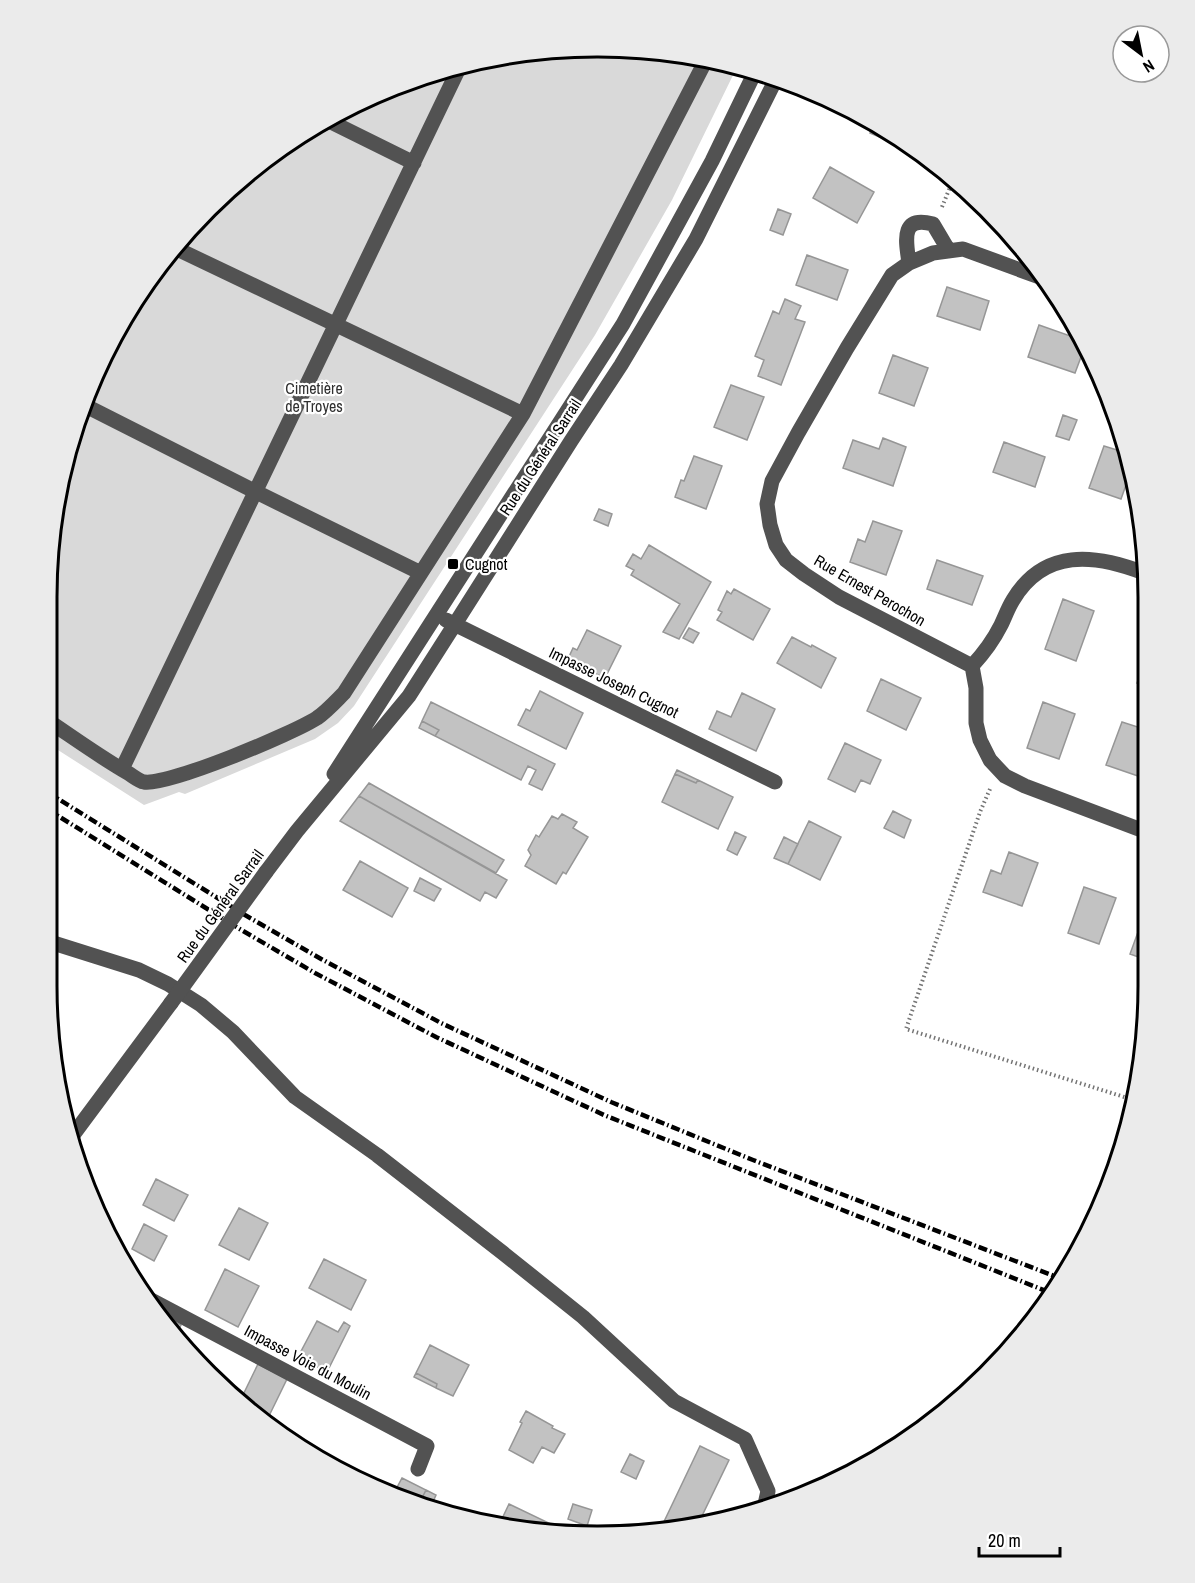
<svg xmlns="http://www.w3.org/2000/svg" width="1195" height="1583" font-family="'Archivo Narrow',sans-serif">
  <rect width="100%" height="100%" fill="#fff"/>
  <path fill="#d9d9d9" d="M597,47L705,57L737,67L672,200L595,335L354,706L338,723L315,739L185,794L179,792L144,805L47,743L48,562L65,455L103,354L160,262L291,140L386,89L490,57Z"/>
  <path fill="#c2c2c2" stroke="#969696" stroke-width="1.5" d="M873,123L902,138L899,145L870,133Z
    M830,167L874,192L857,223L813,198Z
    M971,195L987,208L969,201Z
    M778,209L791,214L783,235L770,230Z
    M807,255L848,270L837,300L796,285Z
    M947,287L989,301L980,330L937,316Z
    M785,299L801,306L795,319L805,322L781,385L758,376L764,360L755,356L773,311L779,314Z
    M1039,325L1079,339L1084,349L1075,373L1028,357Z
    M893,355L928,368L914,406L879,393Z
    M731,385L764,397L747,440L714,427Z
    M1063,415L1077,420L1069,440L1056,436Z
    M883,438L906,447L893,486L843,468L853,440L879,449Z
    M1004,442L1045,457L1035,487L993,472Z
    M1104,446L1127,453L1131,471L1121,499L1089,488Z
    M694,456L722,466L706,509L675,497L681,480L684,481Z
    M599,509L612,514L608,526L594,520Z
    M873,521L902,531L886,575L850,562L858,539L865,542Z
    M649,545L711,582L679,639L663,632L680,604L631,575L634,570L626,566L633,554L641,559Z
    M937,560L983,576L972,605L927,589Z
    M734,589L770,609L753,640L717,620L722,612L718,610L727,591L731,594Z
    M1063,599L1094,611L1076,661L1045,649Z
    M689,628L699,633L693,643L683,638Z
    M587,630L621,646L605,678L567,661L573,648L577,650Z
    M792,637L811,647L812,645L836,658L821,688L777,663Z
    M1144,664V686L1137,683Z
    M881,679L921,698L906,730L867,711Z
    M540,691L583,713L566,749L518,725L526,709L530,711Z
    M742,693L775,709L756,751L709,729L717,711L731,717Z
    M431,702L555,764L542,790L529,784L536,770L528,766L521,780L435,736L439,730L422,721Z
    M1043,702L1075,714L1059,759L1027,748Z
    M422,721L439,730L435,736L419,728Z
    M1122,722L1144,729V760L1138,776L1106,765Z
    M845,743L881,760L870,784L861,780L855,792L828,779Z
    M677,770L698,780L696,783L675,774Z
    M675,774L696,783L698,780L733,797L718,829L662,802Z
    M369,783L504,860L496,873L359,796Z
    M359,796L507,880L496,898L485,892L480,901L340,821Z
    M893,811L911,820L904,838L884,828Z
    M562,814L577,822L573,828L588,837L566,874L563,872L556,884L525,866L531,855L528,850L536,835L539,837L552,816L558,819Z
    M809,821L841,837L820,880L788,864Z
    M735,832L746,837L737,855L727,850Z
    M784,837L798,844L788,864L774,858Z
    M1009,852L1038,863L1022,906L983,892L991,870L1001,874Z
    M360,861L408,888L392,917L343,890Z
    M420,878L441,889L434,901L414,891Z
    M1084,887L1116,898L1099,944L1068,933Z
    M1142,921L1144,922V959L1130,954Z
    M156,1179L188,1195L174,1221L143,1205Z
    M239,1208L268,1223L249,1260L219,1245Z
    M144,1224L167,1236L154,1261L132,1249Z
    M324,1259L366,1280L351,1310L309,1288Z
    M225,1269L259,1286L238,1327L205,1310Z
    M166,1317L181,1325L176,1334L165,1319Z
    M317,1321L338,1332L344,1322L350,1326L327,1372L298,1357Z
    M430,1345L469,1365L453,1396L436,1388L437,1384L416,1373Z
    M258,1364L287,1379L268,1418L241,1399Z
    M416,1373L437,1384L436,1388L414,1377Z
    M526,1411L553,1426L552,1428L565,1434L554,1453L542,1447L533,1463L509,1450L522,1423L520,1422Z
    M700,1446L729,1460L699,1522L660,1530Z
    M630,1454L644,1461L636,1479L621,1472Z
    M402,1478L426,1490L420,1502L394,1493Z
    M426,1490L436,1495L431,1506L420,1502Z
    M509,1504L553,1525L551,1530L493,1526L494,1523L499,1525Z
    M573,1504L592,1510L587,1526L568,1519Z"/>
  <g fill="none" stroke-linecap="round" stroke-linejoin="round">
    <path stroke="#747474" stroke-width="4" stroke-dasharray="1.5 3" stroke-linecap="butt" d="M942,207L953,180
      M990,789L980,812L906,1029L1134,1100"/>
    <path stroke="#525252" stroke-width="15" d="M327,120L414,163
      M175,248L523,414
      M909,263C906,241 900,215 933,224L949,251
      M1045,279L963,249L933,253L909,263L892,275L847,348L798,433L772,481L767,504L770,525L776,545L786,560L804,574L839,597L972,666L976,688V723L980,740L990,760L1005,776L1025,786L1144,831
      M84,405L256,492L421,573
      M446,620L775,782
      M972,666C984,653 993,641 1001,625C1005,617 1008,608 1013,600C1044,548 1095,554 1144,573
      M47,720C74,738 100,757 128,773C133,776 139,781 144,782C168,786 294,733 317,718C327,711 335,702 344,693L523,414L707,58
      M122,769L460,66
      M334,774L623,324L712,161L755,72
      M266,872L297,831L409,696L455,624L571,441L621,365L696,239L776,79
      M47,941L139,970L168,984L201,1005L233,1032L295,1097L377,1155L503,1253L583,1317L674,1401L745,1439L768,1491L764,1509
      M70,1139L171,1003
      M149,1299L427,1446L418,1469"/>
    <path stroke="#000" stroke-width="4.5" stroke-dasharray="9 3 1.5 3" stroke-linecap="butt" d="M47,792L245,915L323,960L441,1023L611,1102L753,1160L1062,1279
      M47,809L238,928L315,973L436,1037L604,1115L1051,1293"/>
    <path stroke="#525252" stroke-width="15" d="M171,1003L266,872"/>
  </g>
  <rect fill="#000" stroke="#fff" stroke-width="2" x="447" y="558" width="12" height="12" rx="3"/>
  <g text-anchor="middle" dominant-baseline="central" stroke-width="4.5" stroke-linejoin="round" paint-order="stroke">
    <g font-size="16" fill="#303030" stroke="#fff">
      <text x="314" y="388">Cimetière<tspan x="314" dy="18">de Troyes</tspan></text>
    </g>
    <g font-size="16" fill="#000" stroke="#fff">
      <text transform="translate(540 457) rotate(-57)">Rue du Général Sarrail</text>
      <text transform="translate(870 590) rotate(30)">Rue Ernest Perochon</text>
      <text transform="translate(614 682) rotate(26)">Impasse Joseph Cugnot</text>
      <text transform="translate(220 906) rotate(-54)">Rue du Général Sarrail</text>
      <text transform="translate(308 1362) rotate(28)">Impasse Voie du Moulin</text>
    </g>
    <g font-size="16" fill="#000" stroke="#fff" text-anchor="start">
      <text x="465" y="564">Cugnot</text>
    </g>
  </g>
  <path d="M0 0H1195V1583H0ZM597 57H598A540 540 0 0 1 1138 597V986A540 540 0 0 1 598 1526H597A540 540 0 0 1 57 986V597A540 540 0 0 1 597 57Z" fill="#ebebeb" fill-rule="evenodd"/>
  <path fill="none" stroke="#000" stroke-width="3" d="M597 57H598A540 540 0 0 1 1138 597V986A540 540 0 0 1 598 1526H597A540 540 0 0 1 57 986V597A540 540 0 0 1 597 57Z"/>
  <g transform="translate(1141 54) rotate(148)"><circle r="28" fill="#ffffff" stroke="#999999" stroke-width="1.5"/>
  <path d="M0-4.5L10 22L0 15L-10 22Z" fill="#000000"/>
  <text y="-9" font-size="16" font-weight="bold" text-anchor="middle" fill="#000000">N</text>
  </g>
  <path d="M979 1547v9h81v-9" fill="none" stroke="#000000" stroke-width="3"/>
  <text x="988" y="1547" font-size="18" fill="#000000" stroke="#ffffff" stroke-width="4.5" paint-order="stroke">20 m</text>
</svg>
